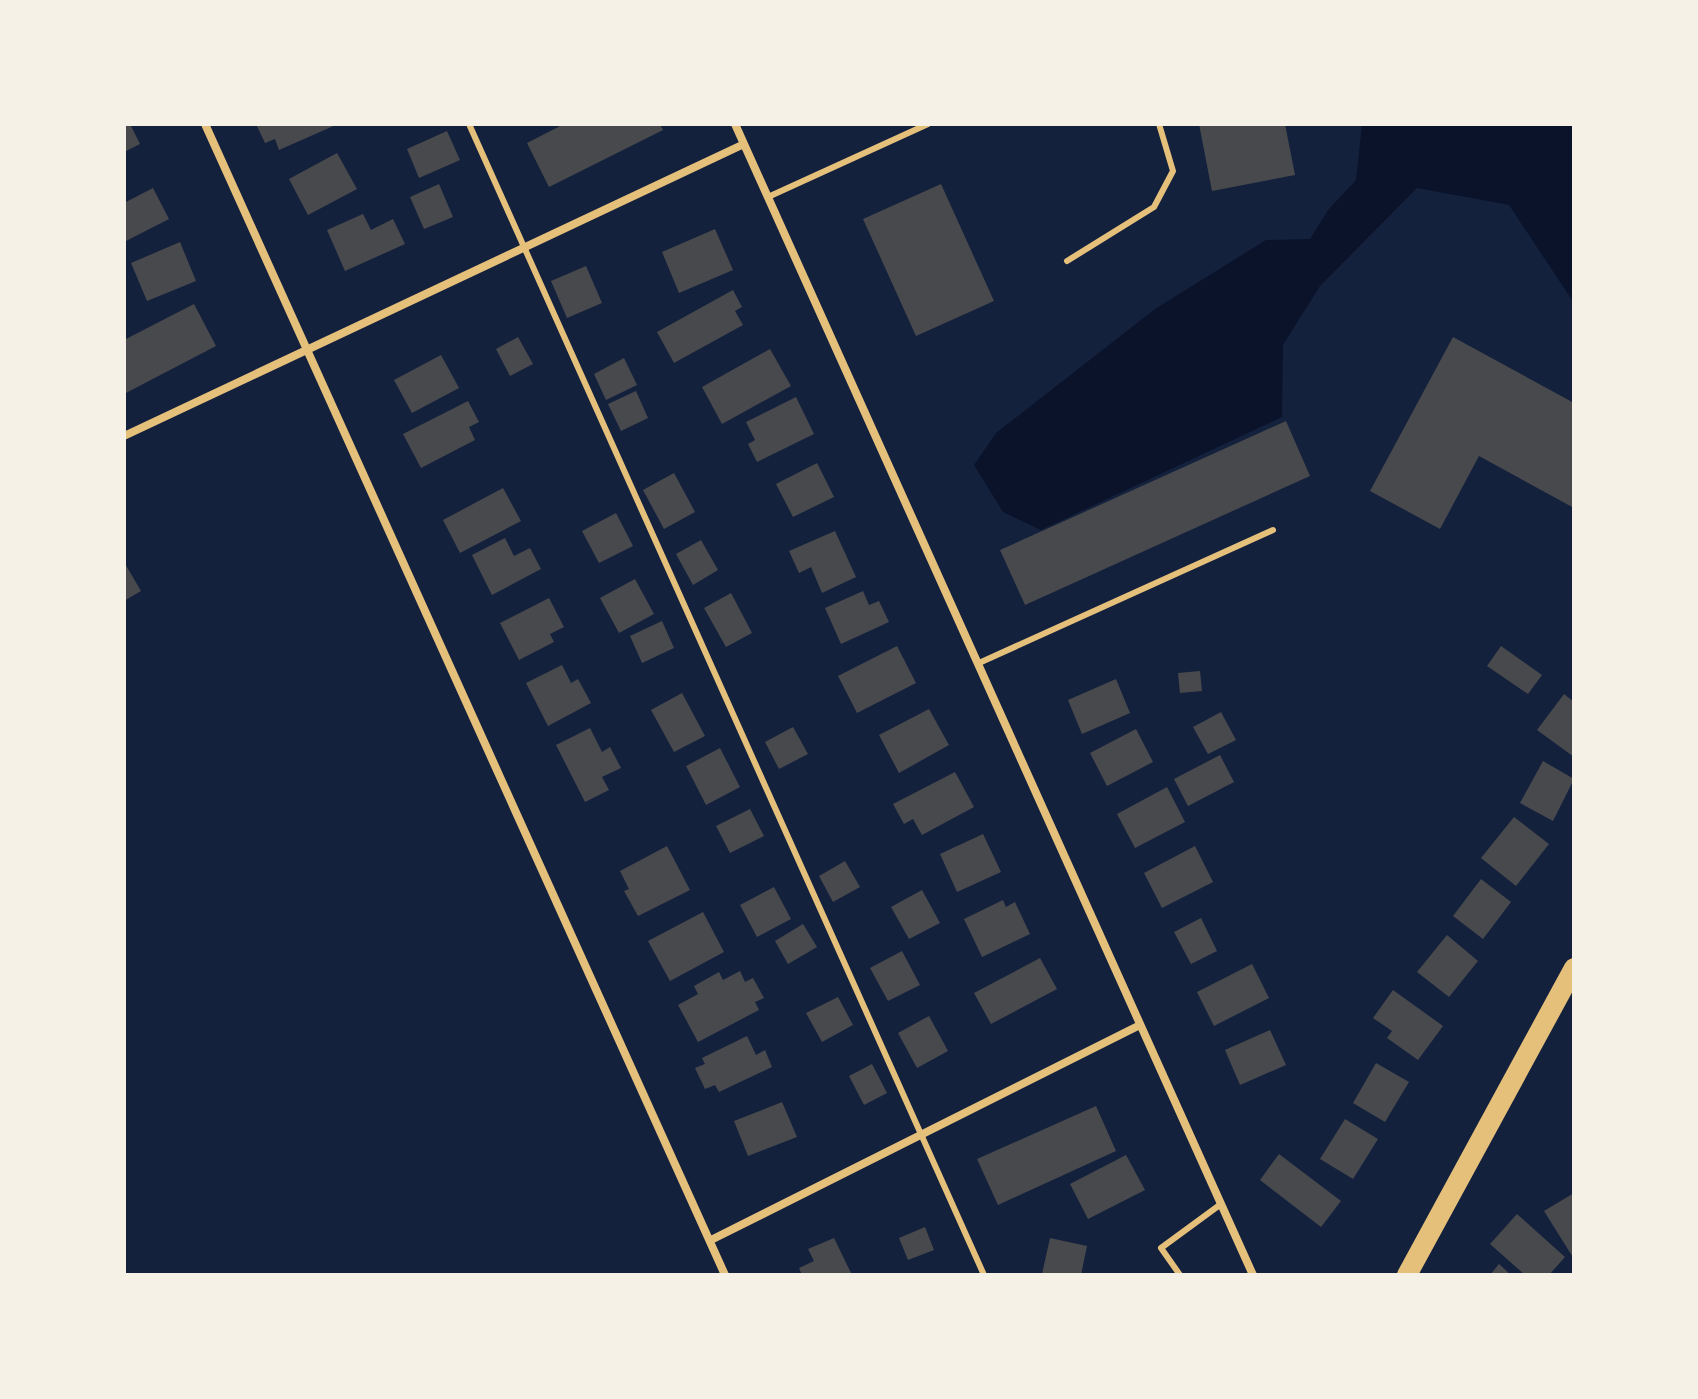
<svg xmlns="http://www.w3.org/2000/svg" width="1698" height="1399" font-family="Poppins,sans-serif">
  <rect width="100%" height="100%" fill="#14213d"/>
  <path fill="#0b132b" d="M1362,124H1574V303L1509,205L1417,188L1320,286L1283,345L1282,417L1041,530L1003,512L974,465L996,433L1155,309L1266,240L1310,239L1328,210L1356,180Z"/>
  <path fill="#48494c" d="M124,124H130L140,144L124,152Z
    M256,124H338L279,150L275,139L265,143Z
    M564,124H660L663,130L549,187L527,143Z
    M1199,124H1285L1295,175L1212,191Z
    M447,131L460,160L419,178L407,149Z
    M337,153L357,189L308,215L289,179Z
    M439,184L453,217L424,229L410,197Z
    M941,184L994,301L916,336L863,219Z
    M153,188L169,219L124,242V203Z
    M363,214L371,230L393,219L405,244L345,271L327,230Z
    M715,229L733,270L679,293L662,252Z
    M180,242L196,281L147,301L131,263Z
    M586,266L602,303L567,318L551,281Z
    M733,290L742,307L735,311L743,325L674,363L657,332Z
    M194,304L216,346L124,394V340Z
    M518,337L533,364L510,376L496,349Z
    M1453,337L1574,403V508L1479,456L1440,529L1370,491Z
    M770,349L791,386L722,424L702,387Z
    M441,355L459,388L412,413L394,380Z
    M624,358L637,385L606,400L594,374Z
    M636,391L648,418L621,431L608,404Z
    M796,397L814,434L757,462L748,444L755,440L746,422Z
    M468,401L479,422L469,427L475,440L421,468L403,434Z
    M1286,421L1310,476L1025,605L1000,550Z
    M817,463L834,497L793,517L776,484Z
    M674,473L695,512L664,529L643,490Z
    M503,488L521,521L460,553L443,520Z
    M616,513L633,546L599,563L582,531Z
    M835,531L856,577L822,593L811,567L799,573L789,551Z
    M505,538L514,556L530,548L541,569L492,595L472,555Z
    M701,540L718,570L693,585L676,554Z
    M124,562L141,591L124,601Z
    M635,579L654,614L619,633L600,598Z
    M863,591L869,605L879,601L889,622L841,644L825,608Z
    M731,593L752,633L726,647L704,608Z
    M549,598L564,627L550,634L554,642L519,660L500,623Z
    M662,621L674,648L642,663L630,636Z
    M897,646L916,683L857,713L838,676Z
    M1501,646L1542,675L1528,694L1487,666Z
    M562,665L571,683L578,679L591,703L548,726L526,683Z
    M1200,671L1202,691L1180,693L1178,673Z
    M1116,679L1130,713L1082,734L1068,700Z
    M682,693L705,736L674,752L651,710Z
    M1564,694L1574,702V757L1537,730Z
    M929,709L949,745L899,773L879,735Z
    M1221,712L1236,740L1208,754L1193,727Z
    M793,727L808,754L779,769L765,742Z
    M590,728L602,752L610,747L621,768L602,777L609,790L585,802L556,745Z
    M1136,729L1153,762L1107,786L1090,753Z
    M720,748L740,787L706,805L686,766Z
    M1220,755L1234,782L1188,806L1174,779Z
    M1543,761L1574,779L1553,821L1520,803Z
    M955,772L974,807L922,835L913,819L904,824L893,804Z
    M1167,787L1185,822L1135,848L1117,814Z
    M750,809L764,836L730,853L716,826Z
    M1514,817L1549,844L1516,886L1481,858Z
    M983,834L1001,872L957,892L940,854Z
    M667,846L690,890L638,916L624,891L629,889L620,871Z
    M1195,846L1213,882L1162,908L1144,873Z
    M845,861L860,887L833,902L819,876Z
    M1481,879L1511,902L1483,939L1453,916Z
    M774,887L791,919L757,937L740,905Z
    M922,890L940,923L909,939L891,907Z
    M1003,900L1006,907L1015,902L1030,934L982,957L964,919Z
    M703,912L724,952L670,981L648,941Z
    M1201,918L1217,951L1191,964L1174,932Z
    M803,924L817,947L788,964L775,941Z
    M1447,935L1478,961L1449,997L1417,972Z
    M902,951L920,985L888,1001L870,968Z
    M1040,958L1057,989L991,1024L974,993Z
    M1252,964L1269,998L1214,1026L1197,992Z
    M740,971L745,982L753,978L764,998L755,1002L759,1010L698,1042L678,1005L698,994L694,986L719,972L723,980Z
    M1393,990L1443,1026L1418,1060L1387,1038L1392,1031L1373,1018Z
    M838,997L853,1025L822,1042L806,1013Z
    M929,1016L948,1051L917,1068L898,1033Z
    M1270,1030L1286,1065L1240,1085L1225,1050Z
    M747,1036L756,1055L765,1050L772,1067L719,1092L715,1085L705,1089L695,1068L705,1064L702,1058Z
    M1376,1063L1409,1082L1385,1122L1353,1103Z
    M872,1064L887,1093L864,1105L849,1076Z
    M782,1102L797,1137L748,1156L734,1121Z
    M1096,1106L1116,1151L998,1205L977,1159Z
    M1345,1119L1378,1139L1353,1179L1320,1159Z
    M1279,1154L1341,1201L1321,1227L1260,1180Z
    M1126,1155L1145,1190L1088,1219L1070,1184Z
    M1574,1193V1259L1544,1211Z
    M1517,1214L1565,1257L1549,1275H1525L1490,1244Z
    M925,1227L934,1250L908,1260L899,1238Z
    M834,1238L852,1275H802L799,1268L814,1261L808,1249Z
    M1050,1238L1087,1246L1081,1275L1042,1274Z
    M1499,1264L1511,1275H1490Z"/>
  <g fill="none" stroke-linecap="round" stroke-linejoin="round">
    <path stroke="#e5c07b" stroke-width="6" d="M469,124L984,1275
      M768,197L928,124
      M1067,261L1154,207L1173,171L1159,124
      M979,663L1273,530
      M1180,1275L1161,1248L1221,1204"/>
    <path stroke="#e5c07b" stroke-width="8" d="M205,124L725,1275
      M735,124L1253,1275
      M124,436L744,144
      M711,1240L1140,1025"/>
    <path stroke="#e5c07b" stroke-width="20" d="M1407,1275L1574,968"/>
  </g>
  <rect width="1698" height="1399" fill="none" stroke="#f6f1e7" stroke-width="252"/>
</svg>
